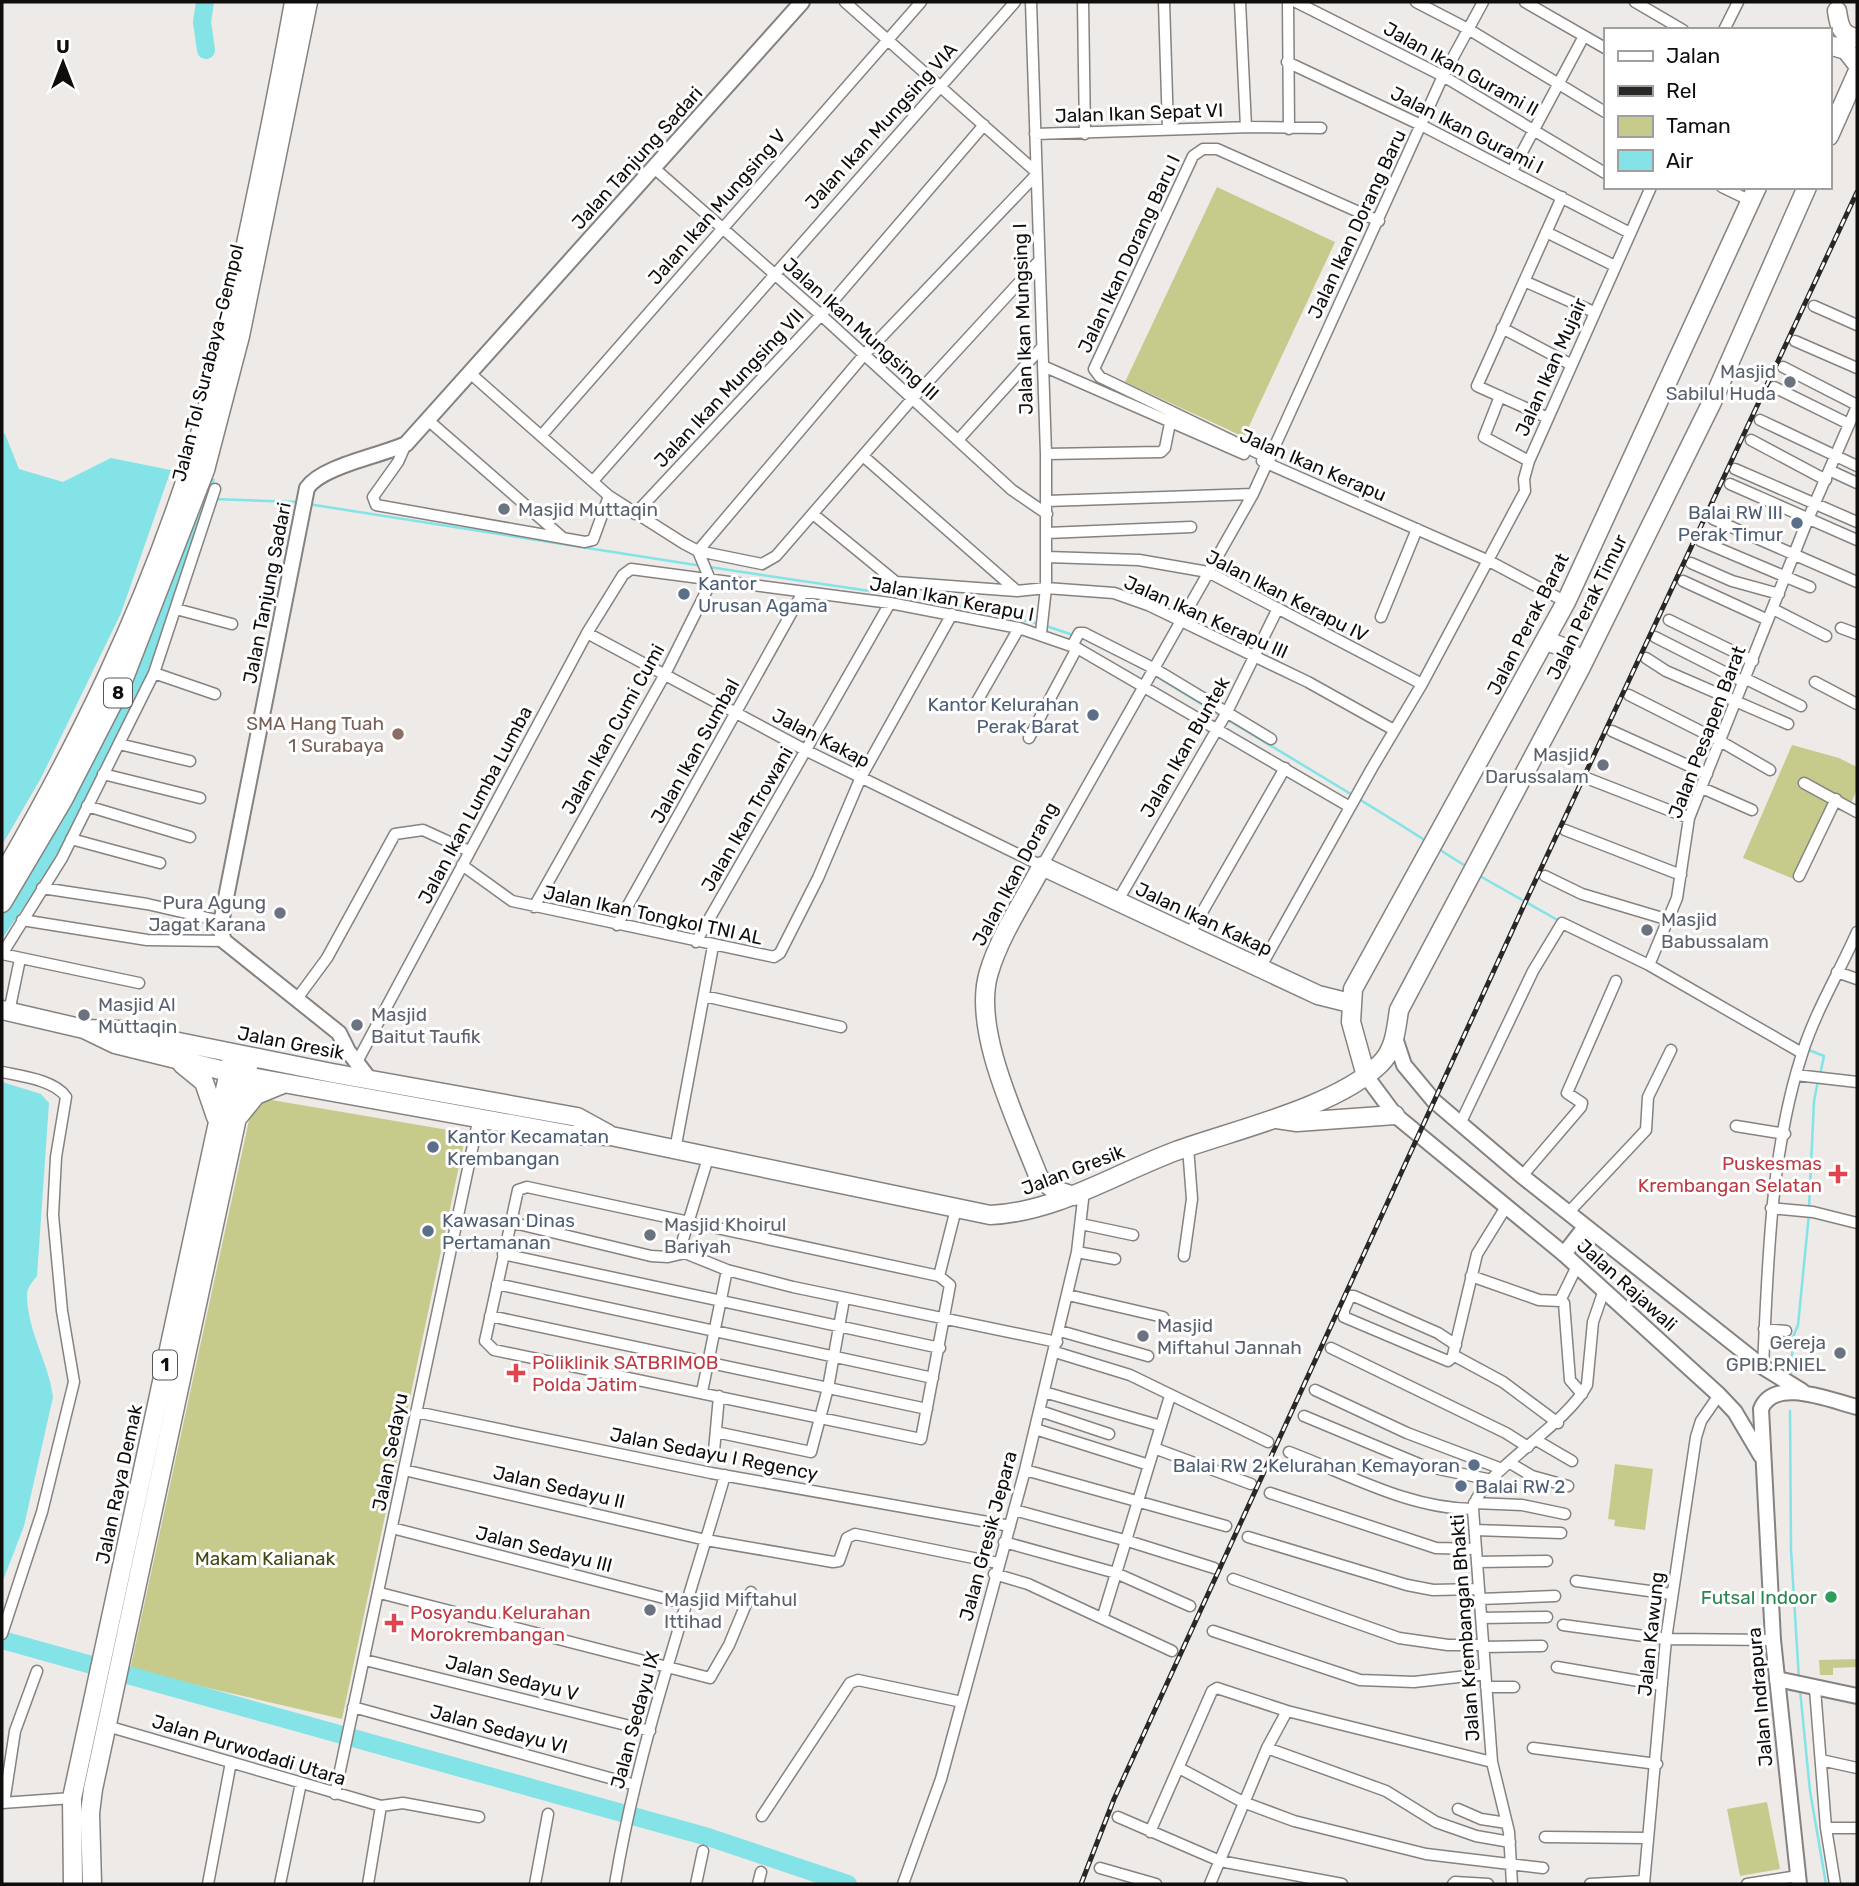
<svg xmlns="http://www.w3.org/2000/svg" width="1859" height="1886" font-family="Rubik,sans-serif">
  <rect width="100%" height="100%" fill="#edeae7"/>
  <path fill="#c6cb8b" d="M1217,187L1335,242L1244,437L1125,382Z
    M1792,745L1839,758L1857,767V789L1847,813L1831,808L1794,879L1743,858Z
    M254,1097L466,1133L342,1719L130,1670Z
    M1615,1464L1653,1469L1645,1530L1614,1526L1615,1520L1608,1519Z
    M1857,1659V1667L1833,1668V1675H1820L1819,1660Z
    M1767,1802L1780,1869L1740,1876L1727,1809Z"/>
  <path fill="#83e3e6" d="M2,433L5,434L19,469L63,482L111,458L215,479L154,669L49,869L2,939Z
    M2,1082L41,1094L49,1103L37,1276C33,1281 27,1287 27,1295C27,1331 49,1363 53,1397L24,1526L2,1583Z"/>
  <path fill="#edeae7" d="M172,467L206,478L154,626L126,689L2,913V845L41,778L121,613Z"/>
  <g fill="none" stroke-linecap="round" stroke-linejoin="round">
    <path stroke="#83e3e6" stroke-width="2.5" d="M213,499L298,502
      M308,504L702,566
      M709,567L937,601L1040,624
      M1046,626L1073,635
      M1154,675C1244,731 1336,783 1426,841
      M1437,848L1467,867
      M1478,875L1561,922
      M1806,1049L1824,1056L1820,1075
      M1809,1207L1814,1101L1818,1081
      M1791,1377L1793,1337L1798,1325L1809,1214
      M1790,1411L1791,1549L1799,1680
      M1800,1690L1810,1791L1826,1884"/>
    <path stroke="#83e3e6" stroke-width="18" d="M205,2L202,22L206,50
      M2,1640L708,1837L848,1884"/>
    <g stroke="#858280" stroke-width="13">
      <path id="street" d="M845,2L1035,171
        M1031,2L1046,454V588L1041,633
        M1083,2L1085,134
        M1164,2L1168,129
        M1240,2L1246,127
        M1288,2L1289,129
        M1296,2L1443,76L1605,173
        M1416,2L1468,29L1605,112
        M1525,2L1605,48
        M1635,2L1683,30
        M1724,30L1738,2
        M1287,62L1421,125L1630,233
        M1035,134L1251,127L1321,128
        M654,168L821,315L1012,490L1047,514
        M1512,171L1584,36
        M1722,187L1751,201
        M1546,232L1615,266
        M1524,281L1594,312
        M1814,306L1857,325
        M1502,328L1570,364
        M1795,341L1857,368
        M1043,366L1244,454
        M1783,367L1857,405
        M471,374L609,496L683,543L698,551L762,564L776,556L912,399L1038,262
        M1774,387L1849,424
        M1500,396L1484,437L1529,461
        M1548,418L1477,386L1562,197
        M1760,420L1857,466
        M429,421L563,538
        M541,436L921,2
        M959,439L1042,347
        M1751,440L1826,480
        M406,444L398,462L373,497L376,505L585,542L593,540L609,496
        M1046,454L1161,452L1165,448L1170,423
        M863,456L1017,591
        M1270,459L1100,377L1094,369L1193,156L1203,149H1217L1379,221
        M1262,461L1489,561L1566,602
        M1735,469L1857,522
        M1831,471L1857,483
        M593,481L1015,2
        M1730,484L1857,540
        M1047,501L1253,494
        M635,514L821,315L984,125
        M813,514L896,582L1017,591L1046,588L1114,593L1148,605L1308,682L1394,730
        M1713,519L1857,582
        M1047,533L1191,527
        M1701,541L1810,587
        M1047,557L1139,560L1208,572L1422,684
        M1691,563L1732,581L1779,594
        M1683,581L1768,620
        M176,609L232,624
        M1773,609L1826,636
        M1381,617L1417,529
        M1669,620L1753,661
        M1841,628L1857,634
        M587,633L807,751L1042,866L1253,494L1443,76L1483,2
        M1655,637L1744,682
        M1072,646L1079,633H1084L1155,669L1271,739
        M1646,658L1666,671L1788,724
        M154,673L215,694
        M1746,679L1801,706
        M1815,682L1857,704
        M1629,695L1720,741L1770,770
        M976,703L1019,628
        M1612,731L1707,774
        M1029,738L1077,648
        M119,744L190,761
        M103,774L200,798
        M1589,779L1689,818
        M1804,783L1857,812
        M1702,788L1752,810
        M87,806L190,837
        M1565,830L1681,875
        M71,839L160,863
        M462,865L512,901L774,957L780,953L818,878L861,777L952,614
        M1545,876L1582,894L1669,920
        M1799,876L1836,799
        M42,888L147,904L221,921
        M1117,902L1227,712L1278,608
        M534,907L664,676L711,582L698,551L864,355L1035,176
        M22,920L147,940L224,941
        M617,925L802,594
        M1189,935L1285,768
        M696,942L890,603
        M2,954L62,858L154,673L215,489
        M2,954L139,983
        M1649,965L1677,898L1689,818L1808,519L1857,406
        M1260,968L1372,768L1422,684L1525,491L1524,479L1529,461L1651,187
        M1837,972L1857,979
        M704,996L841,1027
        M296,1000L327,958L395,834L423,830L469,851
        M9,1012L20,959
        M357,1062L587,633L623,575L631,569L890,603L1019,628L1077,648L1350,807
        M2,1072C20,1076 55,1080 66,1097L56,1157L53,1215L62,1311L74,1382L42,1512L2,1634
        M1796,1075L1857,1082
        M1460,1124L1533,971L1562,923L1649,965L1802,1053
        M1736,1126L1785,1134
        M675,1150L713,946
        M1522,1176L1581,1107L1582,1103L1567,1093L1616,981
        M1506,1207L1477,1254L1453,1355L1503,1382L1558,1423
        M1771,1208L1813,1212L1857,1223
        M1568,1213L1646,1130L1648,1097L1671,1050
        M510,1222L651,1256L668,1257L685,1253
        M1081,1224L1133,1235
        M1077,1252L1115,1259
        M503,1254L940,1348
        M1184,1256L1192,1199L1188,1147
        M727,1270L793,1287L1057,1342
        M939,1276L527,1187L518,1190L485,1341L494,1350L921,1439L950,1285L939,1276L956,1209
        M1471,1276L1539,1300L1560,1301
        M497,1284L933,1378
        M1068,1295L1163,1317
        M1560,1301L1564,1303L1570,1380L1582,1394
        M1560,1301L1577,1266
        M490,1316L927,1409
        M1764,1329L1786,1331
        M1060,1331L1148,1356
        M1331,1348L1506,1433L1528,1447
        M1055,1352L1130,1375L1268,1442
        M1454,1356L1448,1361L1344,1317V1310L1350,1296H1354L1438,1333L1456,1345
        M1763,1367C1768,1264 1770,1153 1802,1054C1815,1012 1839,973 1857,932
        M1315,1390L1407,1433L1502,1469
        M702,1392L727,1270L685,1253L681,1246L708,1158
        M1044,1392L1161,1426
        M1040,1411L1109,1434
        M416,1412L711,1473L1010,1526
        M1304,1416L1424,1466L1492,1480
        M1035,1429L1149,1465
        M716,1432L811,1452L828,1388L843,1305
        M1536,1440L1572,1461
        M1154,1448L1251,1484
        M714,1451L719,1396
        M1289,1452C1348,1474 1409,1509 1473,1509
        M1510,1463L1532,1476L1568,1486
        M404,1470L706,1540L833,1562L839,1561L847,1538L855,1534L998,1563
        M1025,1470L1226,1526
        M1270,1493L1436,1548L1476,1549
        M1474,1503L1522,1505L1565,1514
        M1014,1510L1128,1541L1214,1568
        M392,1528L687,1604
        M1475,1530L1561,1533
        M1248,1537L1407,1585L1433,1590L1479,1589
        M1004,1542L1116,1573L1190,1606
        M1477,1562L1547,1561
        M994,1574L1028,1584L1172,1651
        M1233,1579L1399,1638L1448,1645H1483
        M1576,1581L1671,1594
        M380,1593L710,1678L729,1645L751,1592
        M1480,1599L1555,1596
        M1103,1616L1170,1396
        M1481,1618L1547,1617
        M1563,1625L1666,1639L1773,1640
        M1213,1631L1360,1680L1414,1682L1485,1674
        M1483,1647L1542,1646
        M365,1660L650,1731
        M1557,1667L1662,1685
        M1486,1687H1514
        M1815,1689L1826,1828L1835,1884
        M353,1707L635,1785
        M107,1726L381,1806L403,1803L479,1817
        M1267,1748L1386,1791L1436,1822L1476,1836L1510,1842
        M1533,1748L1657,1764
        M1821,1760L1857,1768
        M1179,1768L1243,1802L1294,1821L1426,1854L1543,1868
        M335,1794L479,1117
        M2,1803L72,1798
        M4,1803L15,1731L37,1671
        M1458,1809L1481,1819L1507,1823
        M762,1816L850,1683L858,1680L962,1702
        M1118,1817L1220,1861L1342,1884
        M1826,1828H1857
        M1150,1832L1212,1691L1217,1688L1287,1711L1492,1762
        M1545,1837L1647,1838
        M1100,1868L1156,1884
        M208,1884L231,1762
        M280,1884L301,1783
        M368,1884L381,1806
        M535,1884L548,1814
        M615,1884C638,1744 686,1611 725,1475
        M696,1884L703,1851
        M758,1884L761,1872
        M903,1884L941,1779L1025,1470L1077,1252L1084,1191
        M1210,1884L1267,1748L1287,1711
        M1453,1884L1455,1882L1488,1884
        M1512,1884L1509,1832L1492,1762L1473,1509C1479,1473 1565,1427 1587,1385L1593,1322L1604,1290
        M1590,1884L1644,1881
        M1644,1884L1666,1639L1696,1437L1701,1421L1719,1395
        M1747,1884L1798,1876"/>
    </g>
    <g stroke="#858280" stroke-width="18">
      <path id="secondary" d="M370,1080L348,1051L339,1033L224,941L220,928L307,488C322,466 380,456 406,444L802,2
        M1564,1254L1585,1227
        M1777,1679L1857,1696"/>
    </g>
    <g stroke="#858280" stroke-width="18">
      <path id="primary" d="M1395,1038L1404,1065L1434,1101L1522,1176L1763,1367L1802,1391
        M1366,1076L1395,1115L1564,1254L1719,1395L1735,1412L1761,1456
        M1799,1884L1773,1640L1761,1409C1774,1376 1832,1401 1857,1407"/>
    </g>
    <g stroke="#858280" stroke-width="21">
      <path id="highway" d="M1837,11C1839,25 1841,36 1857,38
        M1829,45L1846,50L1857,64
        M1829,136L1857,73
        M1545,641C1563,646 1574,650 1581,667
        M2,876C78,745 143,612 190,467C211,402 226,334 241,267C260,179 278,91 294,2
        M2,903L63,800L119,691L205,470L240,336L308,2
        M2,1010L84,1029L119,1030L332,1073L577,1117L608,1134
        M84,1029L115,1044L245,1076L572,1135L611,1136L990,1215C1057,1212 1114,1174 1176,1151C1234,1130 1336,1107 1380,1064C1395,1050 1396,1029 1399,1010L1581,667L1712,402L1807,187
        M182,1064L204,1082L216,1117
        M1366,1076L1351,1022L1353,989L1566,602L1757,187
        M239,1116L256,1095L283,1084
        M1277,1119L1297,1122L1395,1115
        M1074,1196L1055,1190L1039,1178C1018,1123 971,1029 989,972C1000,935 1024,900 1042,866L1318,995L1350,1003
        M73,1884L72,1798L233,1053
        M92,1884L90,1813L93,1789L250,1057"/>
    </g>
    <use href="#street" stroke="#fff" stroke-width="10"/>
    <use href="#secondary" stroke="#fff" stroke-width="14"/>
    <use href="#primary" stroke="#fff" stroke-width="14"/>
    <use href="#highway" stroke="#fff" stroke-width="18"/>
    <g stroke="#292827" stroke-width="5">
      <path id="rail" d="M1081,1884L1114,1799L1524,905L1857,192"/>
    </g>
    <use href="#rail" stroke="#fff" stroke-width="2.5" stroke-dasharray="8" stroke-linecap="butt"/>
  </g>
  <g fill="#6b7280" stroke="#fff" stroke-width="2.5">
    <circle cx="1790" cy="382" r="7"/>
    <circle cx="504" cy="509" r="7"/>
    <circle cx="1603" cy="765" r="7"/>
    <circle cx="280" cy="913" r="7"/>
    <circle cx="1647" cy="930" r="7"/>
    <circle cx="84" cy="1015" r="7"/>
    <circle cx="357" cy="1025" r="7"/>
    <circle cx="650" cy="1235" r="7"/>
    <circle cx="1143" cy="1336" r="7"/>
    <circle cx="1840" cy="1353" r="7"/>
    <circle cx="650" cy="1610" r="7"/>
  </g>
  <g fill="#5c6f8a" stroke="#fff" stroke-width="2.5">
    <circle cx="1797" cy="523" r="7"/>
    <circle cx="684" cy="594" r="7"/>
    <circle cx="1093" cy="715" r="7"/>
    <circle cx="433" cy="1147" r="7"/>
    <circle cx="428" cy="1231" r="7"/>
    <circle cx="1474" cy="1465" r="7"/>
    <circle cx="1461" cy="1486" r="7"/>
  </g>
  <circle fill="#8d6e63" stroke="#fff" stroke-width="2.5" cx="398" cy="734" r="7"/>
  <g fill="#e0444e" stroke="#fff" stroke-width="2.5">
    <path d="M1834.5 1163.5h7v7h7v7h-7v7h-7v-7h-7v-7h7z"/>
    <path d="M512.5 1362.5h7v7h7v7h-7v7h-7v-7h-7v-7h7z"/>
    <path d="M390.5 1612.5h7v7h7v7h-7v7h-7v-7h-7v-7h7z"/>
  </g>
  <circle fill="#2e9e5b" stroke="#fff" stroke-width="2.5" cx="1831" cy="1597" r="7"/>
  <g text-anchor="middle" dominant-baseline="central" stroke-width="6" stroke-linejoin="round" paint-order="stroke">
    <g fill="#fff" stroke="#575656" stroke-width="2">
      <rect x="104" y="678.5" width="28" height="29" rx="5"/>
      <rect x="153" y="1350.5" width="24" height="29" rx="5"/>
    </g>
    <g font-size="18" font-weight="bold" fill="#0f0e0d">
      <text x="118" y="693">8</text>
      <text x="165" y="1365">1</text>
    </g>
    <g font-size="19" fill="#0f0e0d" stroke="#fff">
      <text transform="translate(1461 69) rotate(29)">Jalan Ikan Gurami II</text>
      <text transform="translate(1139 113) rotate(-2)">Jalan Ikan Sepat VI</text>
      <text transform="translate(881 126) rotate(-48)">Jalan Ikan Mungsing VIA</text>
      <text transform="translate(1467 130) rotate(27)">Jalan Ikan Gurami I</text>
      <text transform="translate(637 158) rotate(-48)">Jalan Tanjung Sadari</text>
      <text transform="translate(717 207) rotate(-49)">Jalan Ikan Mungsing V</text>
      <text transform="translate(1357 224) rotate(-65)">Jalan Ikan Dorang Baru</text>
      <text transform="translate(1129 254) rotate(-65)">Jalan Ikan Dorang Baru I</text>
      <text transform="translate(1023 319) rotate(-92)">Jalan Ikan Mungsing I</text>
      <text transform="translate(861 329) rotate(42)">Jalan Ikan Mungsing III</text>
      <text transform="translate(208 363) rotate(-76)">Jalan Tol Surabaya–Gempol</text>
      <text transform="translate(1551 367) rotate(-66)">Jalan Ikan Mujair</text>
      <text transform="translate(729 388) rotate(-47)">Jalan Ikan Mungsing VII</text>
      <text transform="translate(1313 465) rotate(23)">Jalan Ikan Kerapu</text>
      <text transform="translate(267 593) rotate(-79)">Jalan Tanjung Sadari</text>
      <text transform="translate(1287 596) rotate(27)">Jalan Ikan Kerapu IV</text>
      <text transform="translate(952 599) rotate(11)">Jalan Ikan Kerapu I</text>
      <text transform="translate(1587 607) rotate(-64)">Jalan Perak Timur</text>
      <text transform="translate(1206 617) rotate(24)">Jalan Ikan Kerapu III</text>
      <text transform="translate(1528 624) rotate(-63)">Jalan Perak Barat</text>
      <text transform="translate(613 729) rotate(-61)">Jalan Ikan Cumi Cumi</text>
      <text transform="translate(1707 732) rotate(-69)">Jalan Pesapen Barat</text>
      <text transform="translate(821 738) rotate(27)">Jalan Kakap</text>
      <text transform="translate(1185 747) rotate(-60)">Jalan Ikan Buntek</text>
      <text transform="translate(695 751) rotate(-61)">Jalan Ikan Sumbal</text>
      <text transform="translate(475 805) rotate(-62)">Jalan Ikan Lumba Lumba</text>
      <text transform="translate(747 819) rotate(-60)">Jalan Ikan Trowani</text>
      <text transform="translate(1015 874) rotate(-62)">Jalan Ikan Dorang</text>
      <text transform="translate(653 915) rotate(12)">Jalan Ikan Tongkol TNI AL</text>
      <text transform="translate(1204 919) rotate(25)">Jalan Ikan Kakap</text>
      <text transform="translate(291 1043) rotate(11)">Jalan Gresik</text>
      <text transform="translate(1073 1170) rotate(-21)">Jalan Gresik</text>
      <text transform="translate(1627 1285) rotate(42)">Jalan Rajawali</text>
      <text transform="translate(390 1452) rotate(-79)">Jalan Sedayu</text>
      <text transform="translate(714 1454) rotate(11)">Jalan Sedayu I Regency</text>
      <text transform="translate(119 1484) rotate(-78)">Jalan Raya Demak</text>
      <text transform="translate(559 1487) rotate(13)">Jalan Sedayu II</text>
      <text transform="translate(988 1536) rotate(-75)">Jalan Gresik Jepara</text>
      <text transform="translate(544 1549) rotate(14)">Jalan Sedayu III</text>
      <text transform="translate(1465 1628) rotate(-94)">Jalan Krembangan Bhakti</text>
      <text transform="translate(1651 1634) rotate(-84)">Jalan Kawung</text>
      <text transform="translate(512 1678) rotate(14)">Jalan Sedayu V</text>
      <text transform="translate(1760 1697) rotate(-95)">Jalan Indrapura</text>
      <text transform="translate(635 1720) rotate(-75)">Jalan Sedayu IX</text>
      <text transform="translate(499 1729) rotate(15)">Jalan Sedayu VI</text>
      <text transform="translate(249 1750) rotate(17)">Jalan Purwodadi Utara</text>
    </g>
    <g font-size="19" fill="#5b616d" stroke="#fff" text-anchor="start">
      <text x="1776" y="371" text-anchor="end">Masjid<tspan x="1776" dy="22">Sabilul Huda</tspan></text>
      <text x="518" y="509">Masjid Muttaqin</text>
      <text x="1589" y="754" text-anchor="end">Masjid<tspan x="1589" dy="22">Darussalam</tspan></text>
      <text x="266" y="902" text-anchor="end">Pura Agung<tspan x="266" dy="22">Jagat Karana</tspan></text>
      <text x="1661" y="919">Masjid<tspan x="1661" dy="22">Babussalam</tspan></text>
      <text x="98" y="1004">Masjid Al<tspan x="98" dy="22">Muttaqin</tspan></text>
      <text x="371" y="1014">Masjid<tspan x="371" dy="22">Baitut Taufik</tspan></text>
      <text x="664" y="1224">Masjid Khoirul<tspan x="664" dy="22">Bariyah</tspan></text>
      <text x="1157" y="1325">Masjid<tspan x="1157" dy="22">Miftahul Jannah</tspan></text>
      <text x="1826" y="1342" text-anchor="end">Gereja<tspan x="1826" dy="22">GPIB.PNIEL</tspan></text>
      <text x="664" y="1599">Masjid Miftahul<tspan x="664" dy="22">Ittihad</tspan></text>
    </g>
    <g font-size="19" fill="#4e5e75" stroke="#fff" text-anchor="start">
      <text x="1783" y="512" text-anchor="end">Balai RW III<tspan x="1783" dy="22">Perak Timur</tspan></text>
      <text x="698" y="583">Kantor<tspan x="698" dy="22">Urusan Agama</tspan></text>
      <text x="1079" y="704" text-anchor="end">Kantor Kelurahan<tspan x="1079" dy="22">Perak Barat</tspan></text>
      <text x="447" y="1136">Kantor Kecamatan<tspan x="447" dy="22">Krembangan</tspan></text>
      <text x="442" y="1220">Kawasan Dinas<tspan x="442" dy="22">Pertamanan</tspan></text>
      <text x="1460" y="1465" text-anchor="end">Balai RW 2 Kelurahan Kemayoran</text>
      <text x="1475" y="1486">Balai RW 2</text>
    </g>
    <g font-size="19" fill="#785e54" stroke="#fff" text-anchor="end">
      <text x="384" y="723">SMA Hang Tuah<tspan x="384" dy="22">1 Surabaya</tspan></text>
    </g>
    <g font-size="19" fill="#be3a42" stroke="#fff" text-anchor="start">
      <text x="1822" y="1163" text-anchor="end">Puskesmas<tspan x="1822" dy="22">Krembangan Selatan</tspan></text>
      <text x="532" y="1362">Poliklinik SATBRIMOB<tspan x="532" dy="22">Polda Jatim</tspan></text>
      <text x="410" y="1612">Posyandu Kelurahan<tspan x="410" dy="22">Morokrembangan</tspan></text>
    </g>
    <g font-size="19" fill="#454813" stroke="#fff">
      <text x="265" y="1558">Makam Kalianak</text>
    </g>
    <g font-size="19" fill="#27864d" stroke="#fff" text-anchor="end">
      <text x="1817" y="1597">Futsal Indoor</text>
    </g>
  </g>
  <rect width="1859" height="1886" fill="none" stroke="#0f0e0d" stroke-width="7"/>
  <rect x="1604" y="28" width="228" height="161" fill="#ffffff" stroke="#9f9f9e" stroke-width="2"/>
  <rect x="1618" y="51" width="35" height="10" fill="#ffffff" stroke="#9f9f9e" stroke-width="2"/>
  <text x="1666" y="63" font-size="21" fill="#0f0e0d">Jalan</text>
  <rect x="1618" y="86" width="35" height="10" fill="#292827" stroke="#9f9f9e" stroke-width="2"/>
  <text x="1666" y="98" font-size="21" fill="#0f0e0d">Rel</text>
  <rect x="1618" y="116" width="35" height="21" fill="#c6cb8b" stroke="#9f9f9e" stroke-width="2"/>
  <text x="1666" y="133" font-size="21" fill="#0f0e0d">Taman</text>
  <rect x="1618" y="150" width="35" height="21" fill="#83e3e6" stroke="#9f9f9e" stroke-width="2"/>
  <text x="1666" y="168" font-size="21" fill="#0f0e0d">Air</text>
  <g transform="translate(63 63)" stroke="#ffffff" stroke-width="5" paint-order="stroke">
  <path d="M0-5L12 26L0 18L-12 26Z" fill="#0f0e0d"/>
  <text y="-10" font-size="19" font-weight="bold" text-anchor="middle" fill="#0f0e0d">U</text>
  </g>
</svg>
